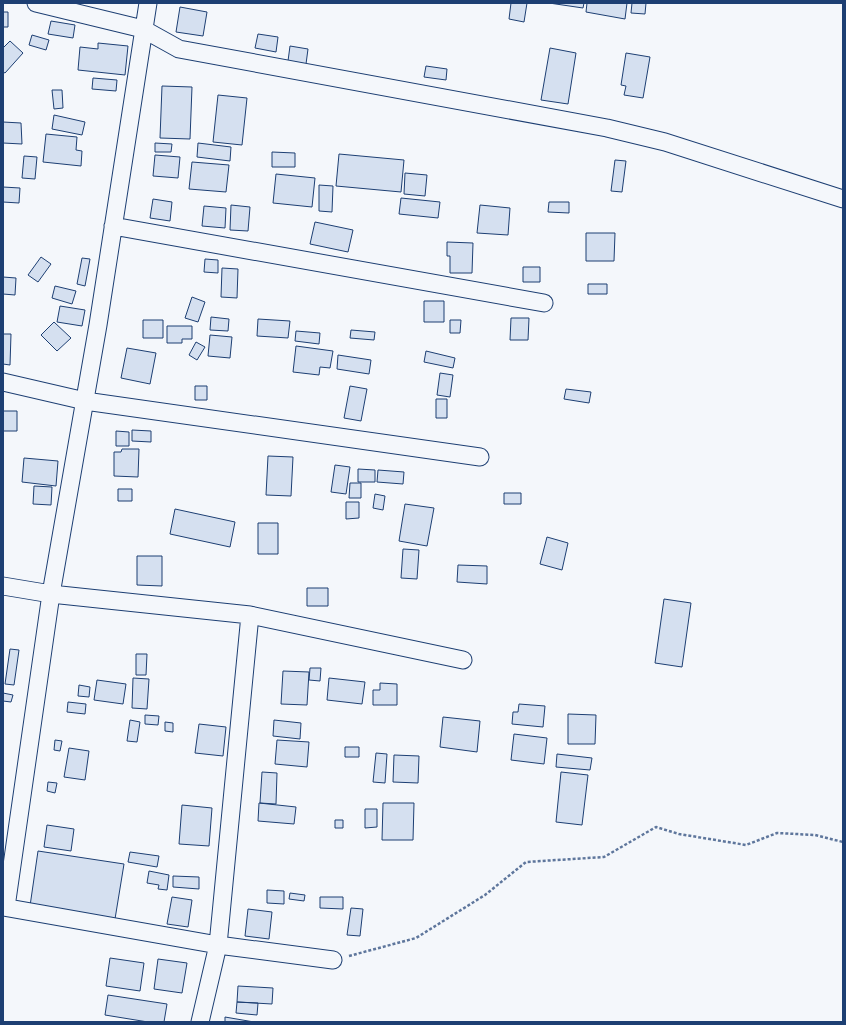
<svg xmlns="http://www.w3.org/2000/svg" width="846" height="1025" font-family="'Titillium Web',sans-serif">
  <rect width="100%" height="100%" fill="#f4f7fb"/>
  <path fill="#d5e0f0" stroke="#1d3f73" d="M511,3H527L524,22L509,19Z
    M549,3H584L583,8Z
    M587,3H627L625,19L586,12Z
    M632,3H646L645,14L631,13Z
    M180,7L207,12L203,36L176,32Z
    M3,12H8V27H3Z
    M51,21L75,25L73,38L48,34Z
    M258,34L278,37L276,52L255,48Z
    M32,35L49,40L46,50L29,45Z
    M10,41L23,53L5,73L3,72V48Z
    M98,43L128,46L125,75L78,70L80,47L98,49Z
    M290,46L308,49L306,64L288,61Z
    M550,48L576,53L568,104L541,100Z
    M626,53L650,57L643,98L624,95L626,86L621,85Z
    M426,66L447,69L446,80L424,77Z
    M93,78L117,80L116,91L92,89Z
    M162,86L192,87L190,139L160,138Z
    M52,90H62L63,108L54,109Z
    M218,95L247,98L242,145L213,142Z
    M54,115L85,122L82,135L52,129Z
    M3,122L21,123L22,144L3,143Z
    M46,134L77,137L76,150L82,151L81,166L43,162Z
    M155,143L172,144L171,152H155Z
    M198,143L231,147L230,161L197,157Z
    M272,152L295,153V167H272Z
    M339,154L404,160L401,192L336,186Z
    M155,155L180,157L178,178L153,176Z
    M24,156L37,157L35,179L22,178Z
    M615,160L626,161L622,192L611,191Z
    M192,162L229,165L226,192L189,189Z
    M405,173L427,175L425,196L404,194Z
    M276,174L315,178L312,207L273,203Z
    M319,185L333,186L332,212L319,211Z
    M3,187L20,188L19,203L3,202Z
    M401,198L440,202L438,218L399,214Z
    M153,199L172,202L170,221L150,218Z
    M549,202H569V213L548,212Z
    M231,205L250,207L248,231L230,230Z
    M480,205L510,208L508,235L477,233Z
    M204,206L226,208L225,228L202,226Z
    M315,222L353,230L348,252L310,244Z
    M586,233H615L614,261H586Z
    M447,242L473,243L472,273H450V256H447Z
    M41,257L51,264L38,282L28,275Z
    M82,258L90,259L85,286L77,284Z
    M205,259L218,260V273L204,272Z
    M523,267H540V282H523Z
    M222,268L238,269L237,298L221,297Z
    M3,277L16,278L15,295L3,294Z
    M588,284H607V294H588Z
    M55,286L76,291L72,304L52,298Z
    M192,297L205,302L198,322L185,318Z
    M424,301H444V322H424Z
    M60,306L85,310L82,326L57,322Z
    M211,317L229,319L228,331L210,330Z
    M511,318H529L528,340H510Z
    M258,319L290,321L288,338L257,336Z
    M143,320H163V338H143Z
    M450,320H461L460,333H450Z
    M54,322L71,338L57,351L41,335Z
    M167,326H192V339H182V343H167Z
    M351,330L375,332L374,340L350,338Z
    M296,331L320,333L319,344L295,341Z
    M3,334H11L10,365L3,364Z
    M210,335L232,337L230,358L208,356Z
    M196,342L205,347L197,360L189,355Z
    M296,346L333,351L330,368L320,367L319,375L293,372Z
    M127,348L156,353L150,384L121,378Z
    M426,351L455,358L453,368L424,362Z
    M338,355L371,360L369,374L337,369Z
    M440,373L453,375L450,397L437,395Z
    M195,386H207V400H195Z
    M350,386L367,389L361,421L344,418Z
    M566,389L591,392L589,403L564,399Z
    M436,399H447V418H436Z
    M3,411H17V431H3Z
    M132,430L151,431V442L132,441Z
    M116,431L129,432V446H116Z
    M122,449H139L138,477L114,476V452H121Z
    M268,456L293,457L291,496L266,495Z
    M24,458L58,461L56,486L22,482Z
    M335,465L350,467L346,494L331,492Z
    M358,469L375,470V482H358Z
    M378,470L404,472L403,484L377,482Z
    M350,483H361V498H349Z
    M34,486L52,487L51,505L33,504Z
    M118,489H132V501H118Z
    M504,493H521V504H504Z
    M375,494L385,496L383,510L373,508Z
    M346,502H359V518L346,519Z
    M405,504L434,508L427,546L399,541Z
    M175,509L235,522L230,547L170,534Z
    M258,523H278V554H258Z
    M547,537L568,543L562,570L540,564Z
    M403,549L419,550L417,579L401,578Z
    M137,556H162V586L137,585Z
    M458,565L487,566V584L457,582Z
    M307,588H328V606H307Z
    M664,599L691,603L682,667L655,663Z
    M10,649L19,650L14,685L5,684Z
    M136,654H147L146,675H136Z
    M310,668H321L320,681L309,680Z
    M283,671L309,672L307,705L281,704Z
    M133,678L149,679L147,709L132,708Z
    M329,678L365,682L362,704L327,700Z
    M97,680L126,684L123,704L94,700Z
    M380,683L397,684V705H373V690H380Z
    M79,685L90,687L89,697L78,696Z
    M3,693L13,695L11,702L3,701Z
    M68,702L86,704L85,714L67,712Z
    M519,704L545,706L543,727L512,724L513,712H518Z
    M568,714L596,715L595,744H568Z
    M145,715L159,716L158,725L145,724Z
    M443,717L480,721L477,752L440,747Z
    M130,720L140,722L137,742L127,741Z
    M274,720L301,723L300,739L273,736Z
    M165,722L173,723V732L165,731Z
    M199,724L226,727L223,756L195,753Z
    M514,734L547,738L544,764L511,760Z
    M55,740L62,741L60,751L54,750Z
    M277,740L309,742L307,767L275,764Z
    M345,747H359V757H345Z
    M69,748L89,751L85,780L64,777Z
    M376,753L387,754L385,783L373,782Z
    M557,754L592,758L590,770L556,767Z
    M394,755L419,756L418,783L393,782Z
    M262,772L277,773L276,804L260,803Z
    M561,772L588,775L582,825L556,822Z
    M48,782L57,783L55,793L47,791Z
    M259,803L296,807L294,824L258,821Z
    M383,803H414L413,840H382Z
    M182,805L212,808L209,846L179,844Z
    M365,809H377V827L365,828Z
    M335,820H343V828H335Z
    M47,825L74,829L71,851L44,847Z
    M38,851L124,864L115,919L30,906Z
    M130,852L159,856L157,867L128,862Z
    M149,871L169,875L167,890L158,889L159,885L147,883Z
    M173,876L199,877V889L173,887Z
    M267,890L284,891V904L267,903Z
    M290,893L305,895L304,901L289,899Z
    M172,897L192,900L188,927L167,924Z
    M320,897H343V909L320,908Z
    M351,908L363,909L360,936L347,935Z
    M248,909L272,912L269,939L245,936Z
    M110,958L144,963L140,991L106,986Z
    M158,959L187,963L182,993L154,989Z
    M238,986L273,988L272,1004L237,1002Z
    M108,995L167,1004L164,1022H148L105,1015Z
    M237,1002L258,1003L257,1015L236,1013Z
    M225,1017L254,1022H225Z"/>
  <g fill="none" stroke-linecap="round" stroke-linejoin="round">
    <g stroke="#1d3f73" stroke-width="19">
      <path id="minor" d="M36,3L143,29L179,49L607,128L665,142L843,199
        M113,226L544,303
        M3,382L85,401L480,457
        M3,586L51,594L250,615L463,660
        M3,907L218,945L333,960
        M6,907L51,594L98,325L148,3
        M200,1022L218,945L250,615"/>
    </g>
    <path stroke="#5e769c" stroke-width="2.5" stroke-dasharray="3 2" stroke-linecap="butt" d="M349,956L416,938L485,895L526,862L604,857L656,827L679,834L746,845L777,833L815,835L843,842"/>
    <use href="#minor" stroke="#f4f7fb" stroke-width="17"/>
  </g>
  <rect width="846" height="1025" fill="none" stroke="#1d3f73" stroke-width="8"/>
</svg>
